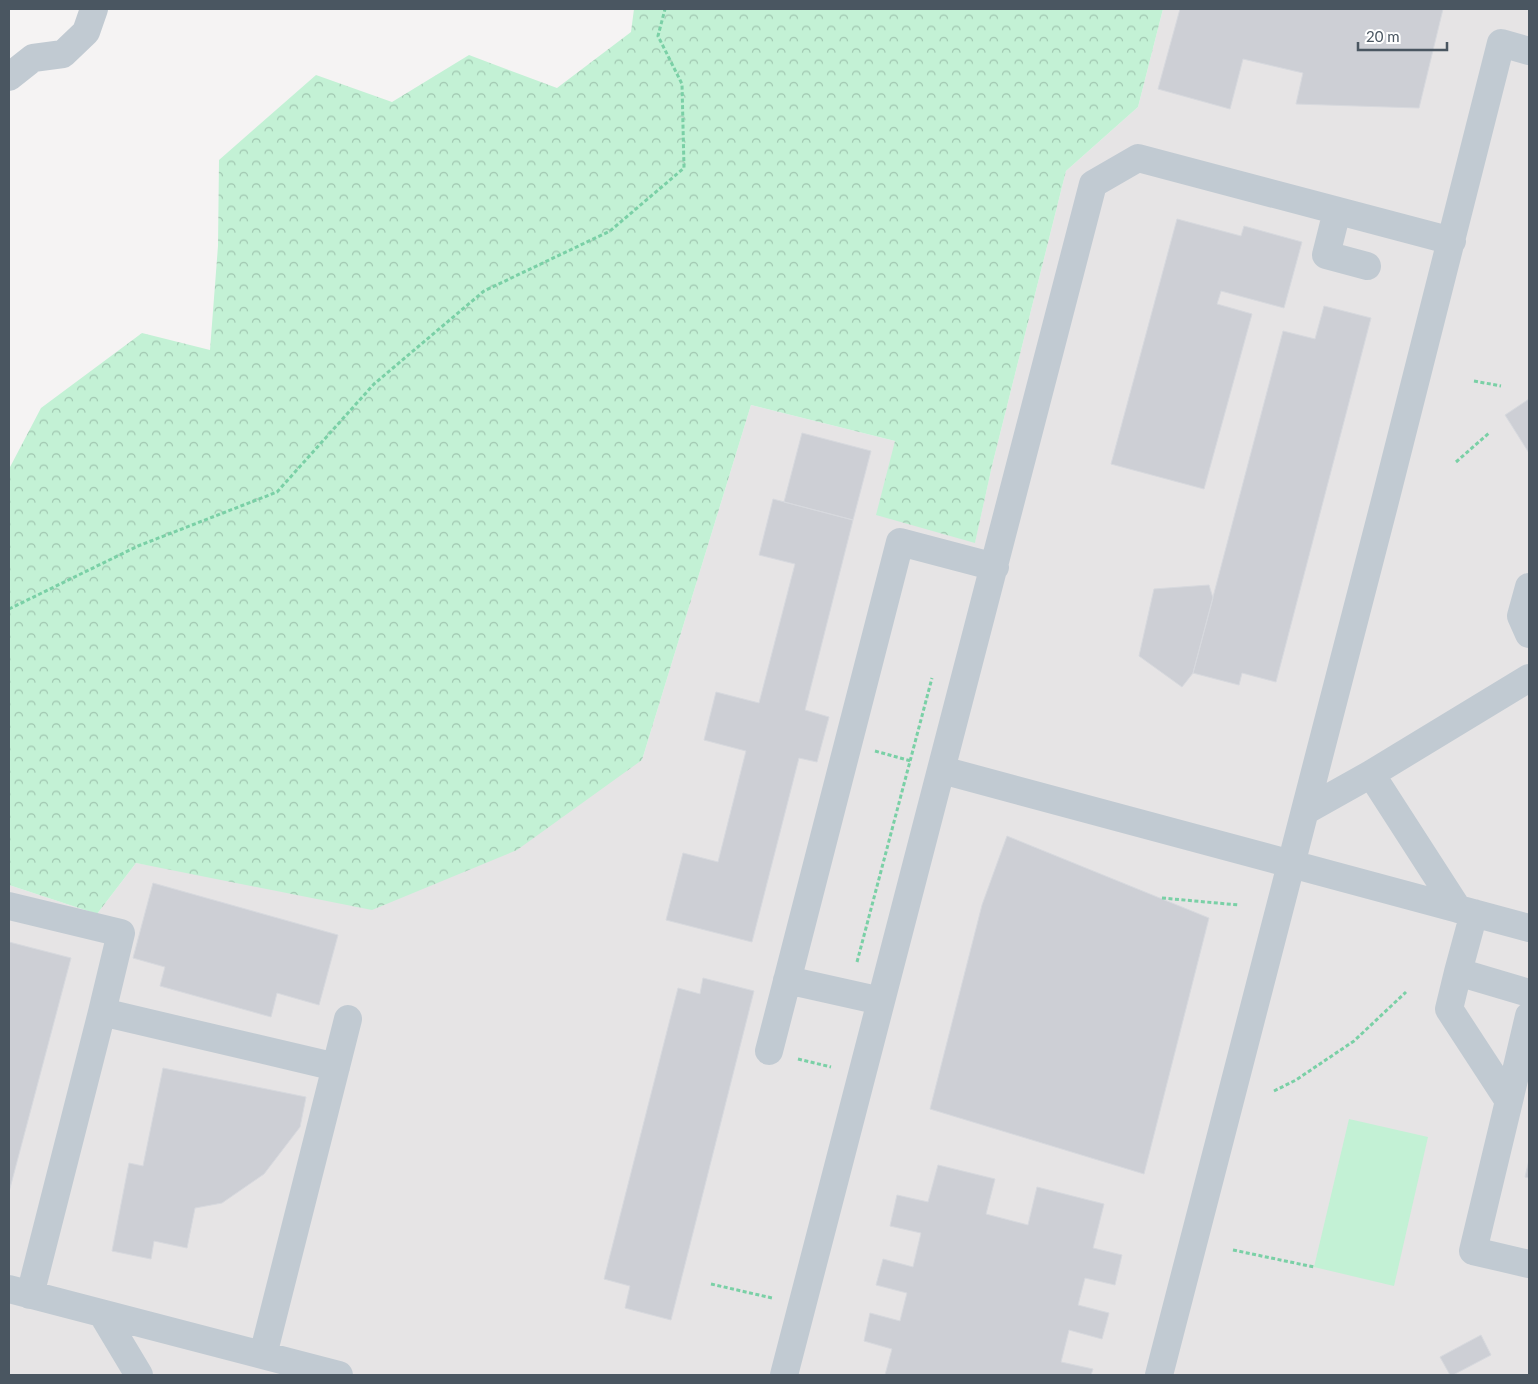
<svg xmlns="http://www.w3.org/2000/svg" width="1538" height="1384" font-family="Lato,sans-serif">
  <defs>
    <pattern id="forest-crowns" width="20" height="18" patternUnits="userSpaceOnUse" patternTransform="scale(1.25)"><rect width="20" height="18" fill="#c3f1d5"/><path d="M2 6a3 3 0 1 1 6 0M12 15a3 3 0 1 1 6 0" fill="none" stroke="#a0c6b0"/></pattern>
  </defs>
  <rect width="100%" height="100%" fill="#f5f3f3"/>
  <path fill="#e6e4e5" d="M1163,9H1529V1375H9V885L97,914L136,863L179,870L642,760L751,405L895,441L975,542L992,466L1066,171L1138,107Z"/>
  <path fill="url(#forest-crowns)" d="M634,9H1163L1138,107L1066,171L992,466L975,543L876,515L895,441L751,405L642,760L517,850L372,910L136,863L97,914L9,885V469L41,408L142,333L210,350L218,246L219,160L316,75L392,102L469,55L557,88L631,32Z"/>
  <path fill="#c3f1d5" d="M1349,1119L1428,1137L1394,1286L1314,1267Z"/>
  <path fill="#cdcfd5" stroke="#d7d9de" d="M1180,9H1443L1419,108L1296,104L1303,73L1243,59L1230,109L1158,89Z
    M1177,219L1241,236L1244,226L1302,242L1284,308L1221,291L1217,304L1252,314L1204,489L1111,464Z
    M1324,306L1371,318L1276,682L1242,673L1239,685L1193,673L1283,331L1315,339Z
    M1529,399V453L1505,415Z
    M802,433L871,451L853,520L784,502Z
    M773,499L853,520L805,710L829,717L817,762L799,758L752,942L666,920L683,853L718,862L746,751L704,740L716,692L759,703L795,564L759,555Z
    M1209,585L1213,598L1193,673L1182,687L1139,656L1154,589Z
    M1007,836L1209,918L1144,1174L930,1109L982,905Z
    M153,883L338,935L319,1005L277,993L271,1017L160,986L165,967L133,958Z
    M9,942L71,958L9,1192Z
    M703,978L754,991L671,1320L625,1308L630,1286L604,1279L678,988L700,994Z
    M163,1068L306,1097L300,1127L264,1174L222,1203L195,1208L187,1248L154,1241L151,1259L112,1251L129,1163L143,1166Z
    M1529,1160V1178L1525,1177Z
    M938,1165L995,1179L986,1214L1028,1225L1037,1187L1104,1204L1093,1248L1122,1255L1115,1285L1085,1278L1078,1305L1109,1313L1102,1339L1069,1330L1061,1362L1093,1369L1091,1375H885L892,1349L864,1341L870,1313L900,1321L907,1293L876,1285L883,1259L913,1267L921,1233L890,1226L897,1195L928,1202Z
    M1481,1335L1491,1355L1453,1375H1450L1440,1357Z"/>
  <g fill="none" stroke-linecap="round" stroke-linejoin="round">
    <path stroke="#7ad0a6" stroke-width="3" stroke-dasharray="4 2.5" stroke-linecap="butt" d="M1474,381L1501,386
      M1456,462L1489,433
      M9,609L138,546L277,492L374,384L484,291L610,231L684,168L682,84L658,36L665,9
      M875,751L911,761
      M1162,898L1239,905
      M857,962L932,678
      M798,1059L831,1067
      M1274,1091L1296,1080L1354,1041L1406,992
      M1233,1250L1314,1267
      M711,1284L772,1298"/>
    <path stroke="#c1cad2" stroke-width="28" d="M9,77L33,58L63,54L86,32L94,9
      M1337,211L1326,255L1367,266
      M1529,587L1521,616L1529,634
      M942,770L1529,928
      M1371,774L1458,909
      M1305,811L1371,774L1529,678
      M9,906L121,933L102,1012
      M1458,972L1474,913
      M787,980L881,1001
      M1529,993L1458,972L1449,1009L1509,1101L1473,1251L1529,1264
      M769,1051L900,542L995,567
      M1509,1101L1529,1016
      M9,1289L339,1375
      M30,1295L102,1012L336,1067
      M103,1315L139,1375
      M263,1355L348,1019
      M784,1375L1093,184L1138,158L1452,241
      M1159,1375L1385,501L1501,43L1529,51"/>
  </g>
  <rect width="1538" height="1384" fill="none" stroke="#4a5661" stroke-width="20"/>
  <path d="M1358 42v8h89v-8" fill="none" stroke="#4a5661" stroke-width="2.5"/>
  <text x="1366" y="42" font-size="15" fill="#4a5661" stroke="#ffffff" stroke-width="4" paint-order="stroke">20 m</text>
</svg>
